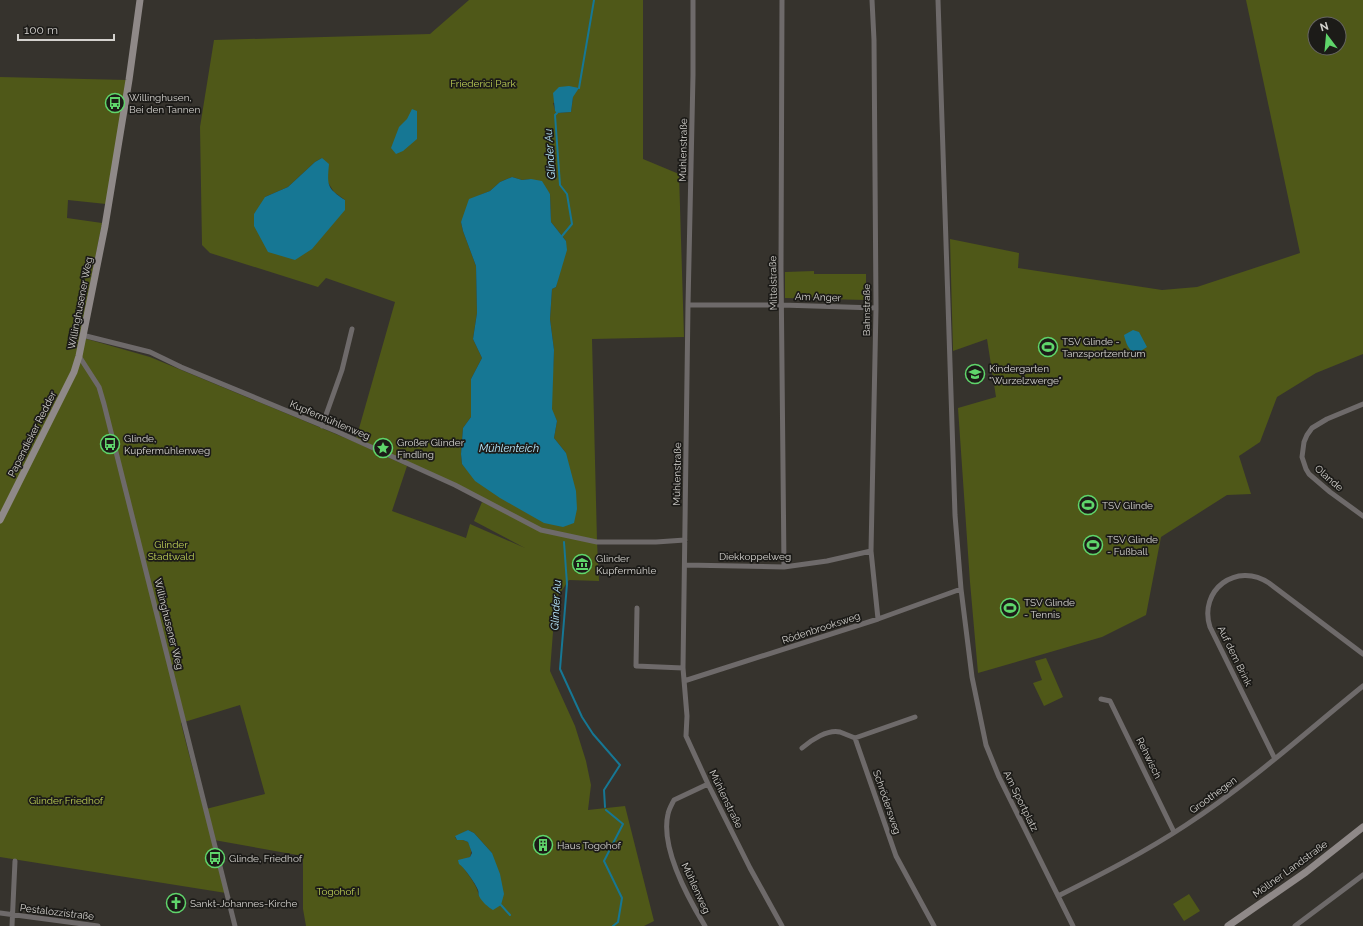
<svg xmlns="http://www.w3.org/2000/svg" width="1363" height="926" font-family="Raleway,sans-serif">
  <rect width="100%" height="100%" fill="#36332d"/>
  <path fill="#4f5818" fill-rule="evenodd" d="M469,0H643V159L679,174L684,337L592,339L597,541L541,528L356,439L395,302L326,278L318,287L210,253L202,245L200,127L214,40L430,34ZM573,97L571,112L557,113L555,110L553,103ZM322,158L327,181L334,192L345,200L265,197L288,187L315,162ZM512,177L522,180L531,179L550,194L551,222L566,241L556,287L552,289L550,319L554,350L551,409L557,421L554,438L566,453L468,471L462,464L461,454L463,428L471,417V379L482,358L473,339L477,313L476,266L463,231L461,222L480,195L490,191L500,182Z
    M1246,0H1363V354L1316,373L1277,397L1260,442L1239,456L1251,494L1227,495L1161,537L1146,615L1102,637L978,673L970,582L958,408L996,397L987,339L953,351L950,239L1019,253L1018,268L1162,290L1197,287L1300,253ZM1315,24H1339V48H1315Z
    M0,77L128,80L106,204L68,200L67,218L102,223L80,337L150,357L355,442L407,466L392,511L466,538L470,524L525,548L474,521L482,502L541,530L597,542L599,581L569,580L558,596L554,619L550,671L575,726L586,761L591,785L588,810L625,806L654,921L644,926H306L303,909V856L214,840L206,809L265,794L240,705L181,723C195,780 212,836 226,893L0,857ZM468,830L474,833L492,853L479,896C477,885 470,877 463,867L465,859L470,857C472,851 471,848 468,842L463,840H457L455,837Z
    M814,271V274H866V300L785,298V272Z
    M1046,658L1063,697L1044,706L1033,683L1042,680L1035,661Z
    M1189,894L1200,911L1184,921L1173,904Z"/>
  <path fill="#167794" d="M569,86L579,88L573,97L571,112L557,113L555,111L553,93L559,87Z
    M412,109L417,111V139L403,151L396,154L391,148L399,127L407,119Z
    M322,158L329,164C327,186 327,188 345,200V210L312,249L295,260L268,252L254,226V214L265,197L288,187L315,162Z
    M512,177L522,180L531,179L542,181L550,194L551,222L566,241L567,250L556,287L552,289L550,319L554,350L552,409L557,421L554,438L566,453L576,491L577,509L574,523L563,527L544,523L500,498L475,481L462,464L461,454L463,428L471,417V379L482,358L473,339L477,313L476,266L463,231L461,222L469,199L490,191L500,182Z
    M1133,330L1139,332L1147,347L1136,354C1128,350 1126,343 1124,335Z
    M468,830L474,833L492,853L500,874L504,894L501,905L493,910C488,907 482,902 479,896C478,894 479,892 478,890C476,884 464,867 459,864L458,860L470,857L472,853L468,842L463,840H457L455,836Z"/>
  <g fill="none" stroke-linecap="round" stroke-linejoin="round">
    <path stroke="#167794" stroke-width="2" d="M579,88L594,0
      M557,113L555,115L560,185L567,194L572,224L562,236
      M564,542L567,584L560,669L582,717L593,734L620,765L604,790L605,807
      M606,810L623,824L604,861L622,898L618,922L613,926
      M501,905L510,915"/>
    <path stroke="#6e6a6a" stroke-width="5" d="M693,0V75L688,305L683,668L687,716L686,736L708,784L750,868L782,926
      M782,0L781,268L784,567
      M872,0L874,40L876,308L871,551L878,619
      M938,0L955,515L961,589L972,677L986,745L999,777L1073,926
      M688,305H782L876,308
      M82,335L150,352L181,367L338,432L455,485L541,530L597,542H656L685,540
      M79,356L99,387L104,404L235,926
      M1363,404L1327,419L1312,428L1307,435L1304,442L1302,457L1306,469L1309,474L1330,492L1363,516
      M322,426L342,370L352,329
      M685,565L784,567L827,561L871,551
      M637,608L636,666L683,668
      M684,681L878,619L961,589
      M1101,699L1110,701L1174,832
      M915,717L855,738L896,856L934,926
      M802,748C811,740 828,729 840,732C845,734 850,736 855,738
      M1275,759L1210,627C1198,590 1237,561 1269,583L1363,654
      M1058,896C1102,874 1145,852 1186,825C1249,784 1305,733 1363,686
      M0,913L98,926
      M12,926L15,861
      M705,926C688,898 660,848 668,814C669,809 672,804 674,800L708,784
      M1295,926L1363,875"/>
    <path stroke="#8f8988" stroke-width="7" d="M0,520L74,372L79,356L105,226L129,80L140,0
      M1228,926L1306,872L1363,827"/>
  </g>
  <defs>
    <g id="bus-ring" transform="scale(1)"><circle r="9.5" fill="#1c1b18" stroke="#5fd56b" stroke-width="1.5"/><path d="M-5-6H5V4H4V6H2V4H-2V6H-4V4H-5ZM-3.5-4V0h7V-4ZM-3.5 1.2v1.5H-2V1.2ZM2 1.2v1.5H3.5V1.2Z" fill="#5fd56b"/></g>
    <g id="stadium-ring" transform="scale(1)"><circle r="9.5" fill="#1c1b18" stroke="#5fd56b" stroke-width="1.5"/><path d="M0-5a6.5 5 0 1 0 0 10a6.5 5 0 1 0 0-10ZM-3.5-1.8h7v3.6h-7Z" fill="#5fd56b"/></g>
    <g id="school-ring" transform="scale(1)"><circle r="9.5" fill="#1c1b18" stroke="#5fd56b" stroke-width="1.5"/><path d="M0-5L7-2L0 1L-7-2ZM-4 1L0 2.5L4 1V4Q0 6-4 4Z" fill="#5fd56b"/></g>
    <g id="sight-ring" transform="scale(1)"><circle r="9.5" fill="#1c1b18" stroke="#5fd56b" stroke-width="1.5"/><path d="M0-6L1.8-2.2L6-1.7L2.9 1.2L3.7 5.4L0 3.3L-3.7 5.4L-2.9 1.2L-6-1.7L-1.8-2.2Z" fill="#5fd56b"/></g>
    <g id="museum-ring" transform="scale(1)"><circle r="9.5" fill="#1c1b18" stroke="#5fd56b" stroke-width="1.5"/><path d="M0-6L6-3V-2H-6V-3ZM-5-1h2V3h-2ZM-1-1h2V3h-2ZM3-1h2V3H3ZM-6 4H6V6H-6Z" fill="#5fd56b"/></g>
    <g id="building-ring" transform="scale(1)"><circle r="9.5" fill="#1c1b18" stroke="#5fd56b" stroke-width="1.5"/><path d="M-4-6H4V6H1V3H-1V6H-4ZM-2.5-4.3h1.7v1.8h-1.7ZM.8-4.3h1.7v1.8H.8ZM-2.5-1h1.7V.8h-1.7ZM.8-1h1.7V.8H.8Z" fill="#5fd56b"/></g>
    <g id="church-ring" transform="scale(1)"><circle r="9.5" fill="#1c1b18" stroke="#5fd56b" stroke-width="1.5"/><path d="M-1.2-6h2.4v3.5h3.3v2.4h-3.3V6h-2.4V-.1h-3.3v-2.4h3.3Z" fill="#5fd56b"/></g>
  </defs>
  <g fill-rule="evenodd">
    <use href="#bus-ring" x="115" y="103"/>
    <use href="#stadium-ring" x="1048" y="347"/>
    <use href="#school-ring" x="975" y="374"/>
    <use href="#bus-ring" x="110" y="444"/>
    <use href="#sight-ring" x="383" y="448"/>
    <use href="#stadium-ring" x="1088" y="505"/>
    <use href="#stadium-ring" x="1093" y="545"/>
    <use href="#museum-ring" x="582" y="564"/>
    <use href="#stadium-ring" x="1010" y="608"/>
    <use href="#building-ring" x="543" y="845"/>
    <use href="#bus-ring" x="215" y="858"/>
    <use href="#church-ring" x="176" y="903"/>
  </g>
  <g text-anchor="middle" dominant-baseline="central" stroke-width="3.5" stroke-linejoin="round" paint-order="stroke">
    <g font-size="10" fill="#bed056" stroke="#1c1b18">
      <text x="483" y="83">Friederici Park</text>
      <text x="171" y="544">Glinder<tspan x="171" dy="12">Stadtwald</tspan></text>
      <text x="66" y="800">Glinder Friedhof</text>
      <text x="338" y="891">Togohof I</text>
    </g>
    <g font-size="10" fill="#d4d2ce" stroke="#1c1b18" text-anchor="start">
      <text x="129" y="97">Willinghusen,<tspan x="129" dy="12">Bei den Tannen</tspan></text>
      <text x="1062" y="341">TSV Glinde -<tspan x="1062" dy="12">Tanzsportzentrum</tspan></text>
      <text x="989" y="368">Kindergarten<tspan x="989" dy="12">"Wurzelzwerge"</tspan></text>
      <text x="124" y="438">Glinde,<tspan x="124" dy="12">Kupfermühlenweg</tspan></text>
      <text x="397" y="442">Großer Glinder<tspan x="397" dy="12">Findling</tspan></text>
      <text x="1102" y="505">TSV Glinde</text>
      <text x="1107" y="539">TSV Glinde<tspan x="1107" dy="12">- Fußball</tspan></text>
      <text x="596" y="558">Glinder<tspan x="596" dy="12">Kupfermühle</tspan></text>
      <text x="1024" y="602">TSV Glinde<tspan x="1024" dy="12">- Tennis</tspan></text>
      <text x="557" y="845">Haus Togohof</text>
      <text x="229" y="858">Glinde, Friedhof</text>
      <text x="190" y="903">Sankt-Johannes-Kirche</text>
    </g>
    <g font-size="10" fill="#d4d2ce" stroke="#1c1b18">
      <text transform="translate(683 150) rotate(-89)">Mühlenstraße</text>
      <text transform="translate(773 283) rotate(-91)">Mittelstraße</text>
      <text transform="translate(818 297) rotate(2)">Am Anger</text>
      <text transform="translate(80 303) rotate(-79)">Willinghusener Weg</text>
      <text transform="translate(866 310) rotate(-90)">Bahnstraße</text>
      <text transform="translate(330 420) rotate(23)">Kupfermühlenweg</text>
      <text transform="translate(32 434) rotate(-63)">Papendieker Redder</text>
      <text transform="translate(677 474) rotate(-89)">Mühlenstraße</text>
      <text transform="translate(1329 478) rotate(41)">Olande</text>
      <text x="755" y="556">Diekkoppelweg</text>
      <text transform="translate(169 624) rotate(76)">Willinghusener Weg</text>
      <text transform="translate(821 628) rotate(-18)">Rödenbrooksweg</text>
      <text transform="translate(1235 656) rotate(64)">Auf dem Brink</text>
      <text transform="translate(1149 758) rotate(64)">Rehwisch</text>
      <text transform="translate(1213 795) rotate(-36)">Groothegen</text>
      <text transform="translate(726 799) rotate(64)">Mühlenstraße</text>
      <text transform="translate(1021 801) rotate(64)">Am Sportplatz</text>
      <text transform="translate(887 802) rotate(71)">Schrödersweg</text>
      <text transform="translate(1290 869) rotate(-36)">Möllner Landstraße</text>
      <text transform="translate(696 888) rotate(65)">Mühlenweg</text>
      <text transform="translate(57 912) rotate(7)">Pestalozzistraße</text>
    </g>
    <g font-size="11" font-style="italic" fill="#b7e9fe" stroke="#1c1b18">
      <text transform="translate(550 154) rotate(-94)">Glinder Au</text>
      <text x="509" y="448">Mühlenteich</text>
      <text transform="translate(556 605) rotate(-87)">Glinder Au</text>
    </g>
  </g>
  <g transform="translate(1327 36) rotate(344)"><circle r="19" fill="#1c1b18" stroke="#666461"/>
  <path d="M0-3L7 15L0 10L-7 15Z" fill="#5fd56b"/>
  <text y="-6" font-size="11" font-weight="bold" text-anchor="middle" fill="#d4d2ce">N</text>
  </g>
  <path d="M18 34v6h96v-6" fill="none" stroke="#d4d2ce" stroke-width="2"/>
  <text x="24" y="34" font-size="12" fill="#d4d2ce" stroke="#1c1b18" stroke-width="3" paint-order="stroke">100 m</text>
</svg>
